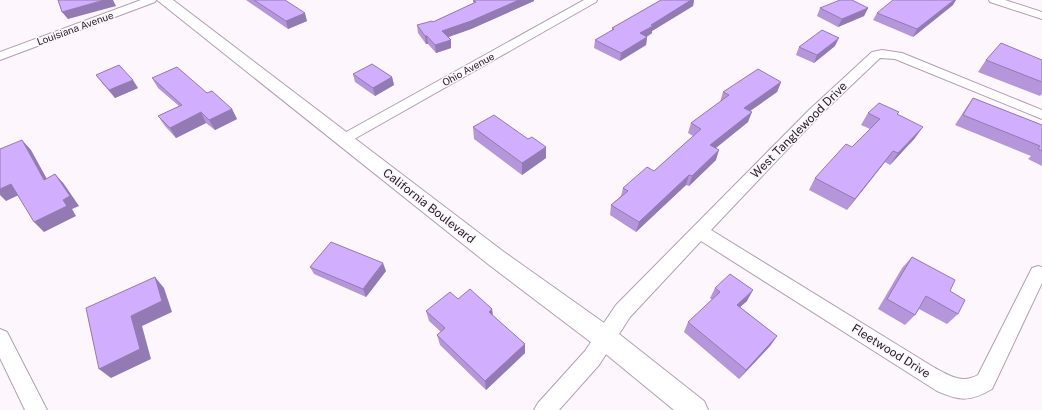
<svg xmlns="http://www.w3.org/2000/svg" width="1042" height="410" font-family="'Public Sans',sans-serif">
  <rect width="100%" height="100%" fill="#fdf6fd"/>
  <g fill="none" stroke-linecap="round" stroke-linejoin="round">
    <g stroke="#b19fb1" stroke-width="2">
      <path id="minor" d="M141,0H156L155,2L0,60V52Z
        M584,0H597L596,2L349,142L344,144L339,142L337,139L339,136Z
        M989,0H1005L1042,12V19L990,2Z
        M882,50L902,53L1042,110V119L895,59L880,58L819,116L711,230L935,368C950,376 962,384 978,375L1032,268L1038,266L1042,267V283L992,389C970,402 960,401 937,391L701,241L630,317L599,365L559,410H534L538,403L585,351L616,305L809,110L872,52Z
        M0,329L7,332L47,410H25L0,358Z"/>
    </g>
    <g stroke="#b19fb1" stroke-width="2">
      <path id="tertiary" d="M157,0H173L504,252L614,330L704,401L708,410H674L596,346L488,264Z"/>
    </g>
    <use href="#minor" fill="#fff" fill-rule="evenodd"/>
    <use href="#tertiary" fill="#fff" fill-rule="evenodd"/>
  </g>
  <path fill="#b596da" d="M246,0H285L307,21L288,29Z
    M475,0H534V1L471,29L448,37L451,48L436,53L428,44H426L418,33L417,25L433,22L474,3L473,1Z
    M661,0H694L693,6L652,31V33L647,37L646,45L620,61L594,48L595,40L612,31V28Z
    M953,5L913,37L873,20L877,13Z
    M820,8H868L864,16L838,27L817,16Z
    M835,46L814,63L796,55L799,47Z
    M986,60H1042V94L1040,96L978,72Z
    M353,74L392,77L394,85L375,96L355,82Z
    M96,75L138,88L115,98L102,83Z
    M152,78L207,93L232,109L237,119L215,130L206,123L176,138L165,126L158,116L179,106L158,88Z
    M781,82L777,92L750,111L748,122L716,148V160L689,186L686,185L636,232L610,215L611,205L621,196L623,188L654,171L693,136L688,133L691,123L720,102L723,92Z
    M973,98L1042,125V166L1028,159L1031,156L955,125L966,108Z
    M899,112L897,115L915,138L890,165L885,162L847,210L809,190L815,178L852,147L870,129L861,125L868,113Z
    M473,127L528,139L546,147V158L522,175L474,139Z
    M912,257L950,291L958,314L947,324L919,309L915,315L905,325L878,309L902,268Z
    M310,267L386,271L366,297L314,274Z
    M715,288L747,301L740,307L777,336L770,346L739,379L684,332L688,322L712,300L710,298Z
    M458,299L492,309L493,316L525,344V353L486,390L440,345L437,335L441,332L429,321L426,311Z"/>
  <path fill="#937ab2" d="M104,0H113L116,6L68,19L62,12Z
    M519,0H534V1L471,29L443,39L442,31Z
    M691,0H694L693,6L652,31V33L639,41L640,33L651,25Z
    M954,0H956L953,5L913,37L917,29Z
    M868,8L864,16L838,27L842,19Z
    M305,13L307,21L288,29L286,21Z
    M425,36H427L428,44H426Z
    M647,37L646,45L620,61L621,53Z
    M839,38L835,46L814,63L817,55Z
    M451,40V48L436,53L435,45Z
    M392,77L394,85L375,96L373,88Z
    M133,80L138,88L115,98L109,90Z
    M781,82L777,92L740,118L744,108Z
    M232,109L237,119L215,130L209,120Z
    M201,112L206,123L176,138L170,128Z
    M752,112L748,122L707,155L710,145Z
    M923,127L915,138L890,165L898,153Z
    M22,140L31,150L53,190L44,180Z
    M546,147V158L522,175V163Z
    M719,150L716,160L689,186L692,176Z
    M893,151L885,162L847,210L855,199Z
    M55,174L64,184L79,206L72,209L76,216L44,232L34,222Z
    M689,175L686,185L636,232L639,222Z
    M11,184L21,194L6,201L0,195V189Z
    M383,263L386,271L366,297L363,289Z
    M155,277L164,288L172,312L142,326L151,359L111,378L99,369Z
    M753,290L747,301L731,315L737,305Z
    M492,309L493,319L489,312Z
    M777,336L770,346L739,379L746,370Z
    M525,344V353L486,390L485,381Z"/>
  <path fill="#d2aefe" stroke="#937ab2" d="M58,0H104L62,12Z
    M254,0H285L305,13L286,21Z
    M475,0H519L471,21L442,31L451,40L435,45L427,36H425L417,25L432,21L433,22L476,2L473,1Z
    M661,0H691L651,25L653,26L640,33L647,37L621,53L595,40L614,29L612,28Z
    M840,0H852L868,8L842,19L820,8Z
    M893,0H954L917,29L877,13Z
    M822,30L839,38L817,55L799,47Z
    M1001,43L1042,60V82L986,60Z
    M372,64L392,77L373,88L353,74Z
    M119,65L133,80L109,90L96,75Z
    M177,67L207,93L212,91L232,109L209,120L201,112L170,128L158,116L182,105L152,78Z
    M758,69L781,82L744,108L752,112L710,145L719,150L692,176L689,175L639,222L611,205L628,191L623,188L647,167L654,171L701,129L691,123L729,95L723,92Z
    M973,98L1042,125V151L1038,149L1040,146L963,115Z
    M879,103L899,112L897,114L923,127L898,153L893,151L855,199L815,178L846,144L852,147L880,119L868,113Z
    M494,115L528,139L532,137L546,147L522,163L473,127Z
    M22,140L44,180L55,174L70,196L63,200L67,206L34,222L11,184L0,189V149Z
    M331,242L383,263L363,289L310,267Z
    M912,257L955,280L950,291L965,300L958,314L926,296L915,315L887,299Z
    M730,274L753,290L737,305L777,336L746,370L688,322L720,292L715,288Z
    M155,277L162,301L131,316L140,349L99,369L86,308Z
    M470,289L492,309L489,312L525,344L485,381L437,335L445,328L426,311L450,292L458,299Z"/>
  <g text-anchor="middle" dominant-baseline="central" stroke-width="3" stroke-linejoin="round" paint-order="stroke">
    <g font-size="10" fill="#241d24" stroke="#fdf6fd">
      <text transform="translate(75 28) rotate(-20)">Louisiana Avenue</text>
      <text transform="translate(468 69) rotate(-29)">Ohio Avenue</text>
    </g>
    <g font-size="12" fill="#241d24" stroke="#fdf6fd">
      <text transform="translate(799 130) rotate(-45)">West Tanglewood Drive</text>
      <text transform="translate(429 206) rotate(38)">California Boulevard</text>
      <text transform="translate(891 351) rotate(32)">Fleetwood Drive</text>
    </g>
  </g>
</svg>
